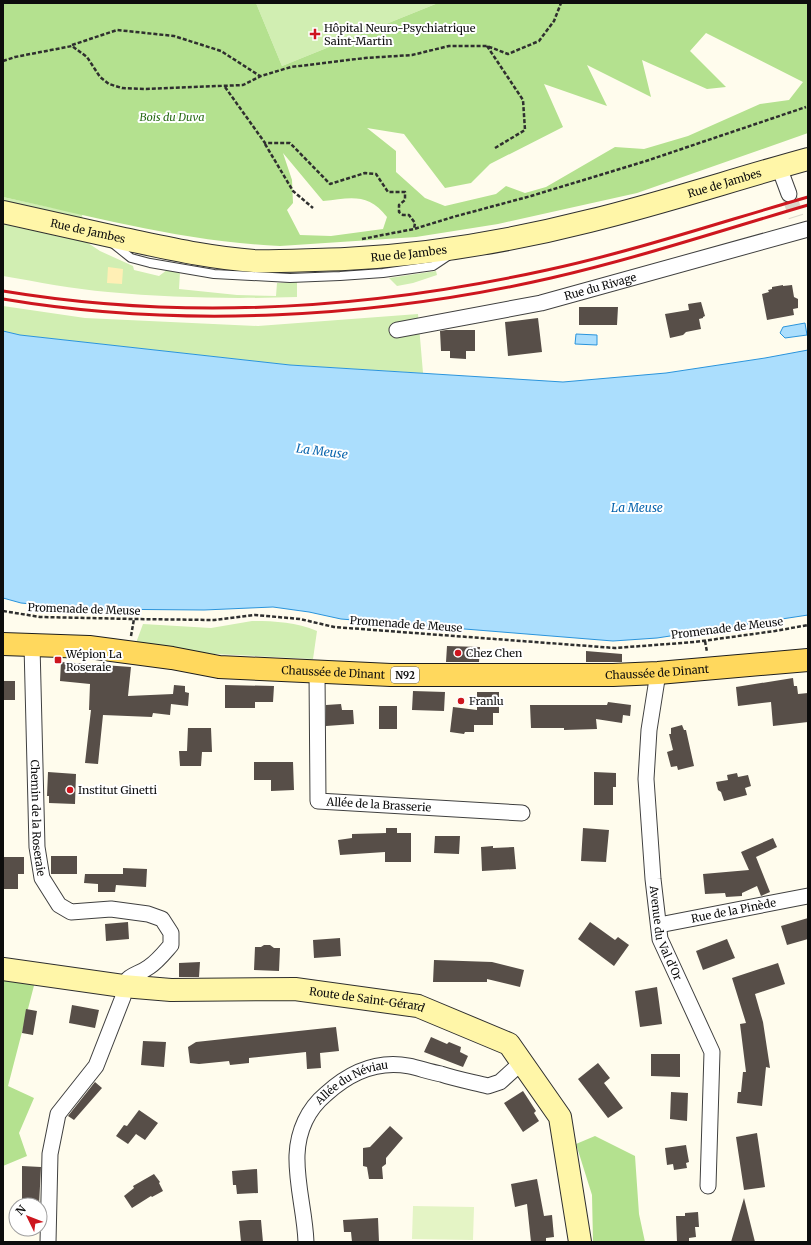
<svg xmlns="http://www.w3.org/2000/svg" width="811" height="1245" font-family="Merriweather,serif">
  <rect width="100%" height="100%" fill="#fffced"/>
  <path fill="#d1eeb2" d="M256,3H438L282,66Z
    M3,197L82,214L85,241L100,251L133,266L134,270L159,276L167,270L180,272L179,289L237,295L276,296L277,283L297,282V297C234,299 171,298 108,292C73,289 38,282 3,276Z
    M436,271L437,275L413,283L397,286L389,278Z
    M3,306L85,318L258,326L418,314L423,373L290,365L20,335L3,331Z
    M252,621C274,621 296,622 317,631L313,659L214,654L181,650L136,643L143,624L211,628Z"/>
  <path fill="#b4e18f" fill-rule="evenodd" d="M3,3H256L282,66L438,3H808V133L637,193L498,224L416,237L280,246C186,242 94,217 3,197ZM706,33L803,82L789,100L760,104L688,136L644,149L615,147L546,187L525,193L506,186L496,194L445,206L425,198L396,172V151L367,128L404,134L445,188L471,183L490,164L563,127L544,84L607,106L587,65L651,97L642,60L707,89L726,87L690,51ZM283,153L323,201C350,198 368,192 387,217L383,229L331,236L300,235L287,210L293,203L292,180Z
    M3,969L37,974L8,1086L34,1098L19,1133L27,1156L3,1166Z
    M595,1136L635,1156L639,1214L645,1242H593L592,1195L576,1144Z"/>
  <path fill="#ffefb5" d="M108,267L123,269L122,284L107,283Z"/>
  <path fill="#e4f4c5" d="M413,1206L474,1207L473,1240L412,1239Z"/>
  <path fill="#abdefd" stroke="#2a94dc" d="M805,323L807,335L785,338L780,333L783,327Z
    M3,331L20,335L290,365L563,382L666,373L765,358L808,350V615L657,638L613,641L341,619L309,612L273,607L204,610L83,609L21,603L3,598Z
    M576,334L597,335V345L575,344Z"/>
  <path fill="#574e48" d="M783,285V286L792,285L794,297L798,299V308L793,309L794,315L767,320L762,294L769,292L768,290L772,289V287Z
    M701,302L705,316L703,317V318L699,319L701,329L686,332L683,335L670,338L665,314L689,310L688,304Z
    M579,307H618L617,325H579Z
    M538,318L542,352L508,356L505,322Z
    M446,330H475V351H466V359L450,358V351H441L440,331Z
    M447,646L480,647L479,662H446Z
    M586,651L622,654V662H586Z
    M61,662L131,667L128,696L173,694L174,685L185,686V692L189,693L188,706L171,704L170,715L153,713L152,717L103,715L98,764L85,763L91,710H89L90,684L60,681Z
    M793,678L794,686H797L798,694L808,693V722L773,726L771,702L738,706L736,687Z
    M3,681H15V700H3Z
    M225,685L274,686L273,702H255V708H225Z
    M413,691L445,692L444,711L412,710Z
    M477,692H499V713H493V725H474V732H465L464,734L450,732L453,707L477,710Z
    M608,702L631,705L630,716L623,715L622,723L596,719L597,729L564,730V728H531L530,705H607Z
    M341,704L342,710H353L354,724L326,726V705Z
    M379,706H397V729H379Z
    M682,725L684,730H686L694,766L678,770L677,766L671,767L667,752L673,750L669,734H671V728Z
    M188,728H211L212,752H202L201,766H180L179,751H187Z
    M254,762H293L294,790L271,791V780H254Z
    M48,772L76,774L75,804L49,803V796H47Z
    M594,772L616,773V787H613V805H594Z
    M737,773L738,777L748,775L751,786L745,788L747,795L724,801L721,792L718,790L716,782L728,780L727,775Z
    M386,828H397V833H411V862H385V852L340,855L338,840L352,838V834L386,833Z
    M583,828L609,830L606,862L581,861Z
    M435,836H460L459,854L434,853Z
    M773,838L777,847L756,857L770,892L761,896L757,886L742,893V896L726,897L725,893L705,894L703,874L749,870L741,852Z
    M493,846V848L514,847L516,869L482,871L481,847Z
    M51,856H77V874H51Z
    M3,857H24V874H18V889H3Z
    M123,868L147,869L146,887L116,885L115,892H98V884L84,883L85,874H123Z
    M808,918V939L787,945L781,926Z
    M128,922L129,939L106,941L105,924Z
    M590,922L615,940L618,937L629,945L614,966L578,939Z
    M340,938L341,956L314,958L313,940Z
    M727,939L735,958L703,970L696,951Z
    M264,945H270L274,948H280L279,971L254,970L255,947H261Z
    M434,960L492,962L524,970L520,987L487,979V982H433Z
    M200,962L199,977H179V963Z
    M778,963L785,984L755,994L763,1022L770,1068L766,1067L762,1106L737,1103L738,1092H741L743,1072H746L740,1024L746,1023L732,978Z
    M657,987L662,1024L640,1027L635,991Z
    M72,1005L99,1010L95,1028L69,1023Z
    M26,1009L37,1011L33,1035L22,1033Z
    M336,1027L339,1051L320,1053L321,1068L307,1069L306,1052L249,1058V1063L230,1065L229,1061L199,1064L190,1063L188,1047L196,1042Z
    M431,1037L447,1044L449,1042L461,1047L460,1052L468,1056L463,1067L424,1052Z
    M143,1041L166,1042L164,1067L141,1065Z
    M651,1054H680V1077L651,1076Z
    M598,1063L610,1078L604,1083L623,1108L608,1118L578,1079Z
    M95,1082L102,1088L74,1120L68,1116Z
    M523,1091L536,1111L534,1113L539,1121L523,1132L504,1103Z
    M671,1092L688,1093L687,1121L670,1119Z
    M139,1110L158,1123L145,1140L136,1134L128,1144L116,1136L124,1125L127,1126Z
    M390,1126L403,1138L386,1158V1164L382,1167L383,1179H369L367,1167L363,1166V1148L370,1147Z
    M757,1133L765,1187L744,1190L736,1137Z
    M686,1145L689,1162L686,1163L687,1168L674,1170L673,1164L667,1165L665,1148Z
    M22,1166L41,1167L39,1205H22Z
    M257,1169L258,1193L237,1194L236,1185H233L232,1171Z
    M154,1174L160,1182L159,1183L163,1191L152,1197L151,1196L132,1208L124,1196L134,1188L133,1186Z
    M537,1179L544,1216L552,1215L554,1237L546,1238V1242H531L527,1204L515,1207L511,1184Z
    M744,1198L755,1242H731Z
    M698,1212L699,1227H695L696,1237L689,1238V1242H677L676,1216H685V1213Z
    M378,1218L379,1242H352L351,1232H344L343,1220Z
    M250,1220H261L263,1242H241L239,1221Z"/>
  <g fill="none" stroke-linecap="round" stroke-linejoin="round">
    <path stroke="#dbd8cb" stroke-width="15" stroke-dasharray="15 8" stroke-linecap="butt" d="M789,194L796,217"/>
    <g stroke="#404040" stroke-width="10">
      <path id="lane" d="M111,242L131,258L150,263L214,274L290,278L340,276L383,273L433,266L448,256"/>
    </g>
    <g stroke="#404040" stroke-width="17">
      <g id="street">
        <path d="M779,167L789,194"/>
        <path id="s1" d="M397,330L541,303L808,229"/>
        <path id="s2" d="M32,645L37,847L42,878L59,905L71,912L111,909L148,914L162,919L171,933V945C164,953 158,961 149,967C134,978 123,973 123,997L96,1066L58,1114L50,1154L48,1242"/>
        <path id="s3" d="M317,672L318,801L522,813"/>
        <path id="s4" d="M658,673L649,730L646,779L653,879L660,939L712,1052L708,1186"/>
        <path id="s5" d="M659,925L808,896"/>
        <path id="s6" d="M306,1242C305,1213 296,1184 297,1155C298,1131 308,1109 326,1094C349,1073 377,1060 409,1066C419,1068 430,1072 441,1074C456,1079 472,1082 488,1086L500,1082L522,1062"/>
      </g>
    </g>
    <g stroke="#2f2f2f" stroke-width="24">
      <g id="secondary">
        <path id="s7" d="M3,212C43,221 84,230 124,239C167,248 210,258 254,261C284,262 315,260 345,259C427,255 510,241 589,221C663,203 735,179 808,159"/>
        <path id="s8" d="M3,969L123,986L171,990L295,989L418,1006L509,1044L560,1117L580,1242"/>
      </g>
    </g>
    <g stroke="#1e1e1e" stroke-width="24">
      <g id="primary">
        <path id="s9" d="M3,644L89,647L172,658L219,667L391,675H613L658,673L808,660"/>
      </g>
    </g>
    <path stroke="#2f2f2f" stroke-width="2.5" stroke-dasharray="4 2" stroke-linecap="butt" d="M72,45L117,30L174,36L221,51L260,76
      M487,46L523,100L525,130L495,148
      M3,61L15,57L72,46L87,57L100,77L109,84L122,88L146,89L243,85L261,76L291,67L365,58L412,55L449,46H487L508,54L539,41L554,21L561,3
      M225,87L265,143H290L330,184L365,173L376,174L388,192H405V200L399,205V212L403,215H409L415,223L414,229
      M265,144L293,191L313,208
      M362,239L414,229L453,217L531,196L646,161L806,107
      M3,611L40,617L134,619L214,620L255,615L300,619L334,627L615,648L695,642L775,631L808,625
      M131,636L134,619
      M705,641L707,652"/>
    <use href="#lane" stroke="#fff" stroke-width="8"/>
    <use href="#street" stroke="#fff" stroke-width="15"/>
    <use href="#secondary" stroke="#fff6a8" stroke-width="22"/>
    <use href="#primary" stroke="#ffd85d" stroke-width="22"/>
    <path stroke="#cd161e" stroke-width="3" d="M3,291C183,321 369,309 547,270C635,251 721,222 808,197
      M3,299C180,329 376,318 551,278C638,258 723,230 808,205"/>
  </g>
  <g fill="#cd161e" stroke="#fff" stroke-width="1.5">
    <path d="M313 28h4v4h4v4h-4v4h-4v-4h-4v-4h4z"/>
    <circle cx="458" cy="653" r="4"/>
    <rect x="54" y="656" width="8" height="8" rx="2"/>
    <circle cx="461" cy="701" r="4"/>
    <circle cx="70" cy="790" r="4"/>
  </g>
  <g text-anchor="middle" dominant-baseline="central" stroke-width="4" stroke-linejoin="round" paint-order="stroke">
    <rect fill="#fff" stroke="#565656" stroke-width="1" x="391" y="667" width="28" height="16" rx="3"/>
    <g font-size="10" font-weight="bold" fill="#0d0d0d">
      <text x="405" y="675">N92</text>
    </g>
    <g font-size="11" fill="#0d0d0d" stroke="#fff" text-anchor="start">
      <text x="324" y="28">Hôpital Neuro-Psychiatrique<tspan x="324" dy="13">Saint-Martin</tspan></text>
      <text x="466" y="653">Chez Chen</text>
      <text x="66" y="654">Wépion La<tspan x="66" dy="13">Roseraie</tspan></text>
      <text x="469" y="701">Franlu</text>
      <text x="78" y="790">Institut Ginetti</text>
    </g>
    <g font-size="11" font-style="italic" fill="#286c16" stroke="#fff">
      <text x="172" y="117">Bois du Duva</text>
    </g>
    <g font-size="11" fill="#0d0d0d" stroke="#fff">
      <text stroke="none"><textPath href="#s7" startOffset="735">Rue de Jambes</textPath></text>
      <text stroke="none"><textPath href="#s7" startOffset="87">Rue de Jambes</textPath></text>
      <text stroke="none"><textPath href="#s7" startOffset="411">Rue de Jambes</textPath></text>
      <text stroke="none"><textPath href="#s1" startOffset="208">Rue du Rivage</textPath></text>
      <text transform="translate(84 609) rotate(2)">Promenade de Meuse</text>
      <text transform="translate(406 624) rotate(4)">Promenade de Meuse</text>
      <text transform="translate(727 628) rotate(-7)">Promenade de Meuse</text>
      <text stroke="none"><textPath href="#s9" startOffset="656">Chaussée de Dinant</textPath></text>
      <text stroke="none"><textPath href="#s9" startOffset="332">Chaussée de Dinant</textPath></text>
      <text stroke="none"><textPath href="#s3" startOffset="190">Allée de la Brasserie</textPath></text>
      <text stroke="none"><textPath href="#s2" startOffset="173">Chemin de la Roseraie</textPath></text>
      <text stroke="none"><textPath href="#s5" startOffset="76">Rue de la Pinède</textPath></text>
      <text stroke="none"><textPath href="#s4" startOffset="263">Avenue du Val d'Or</textPath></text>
      <text stroke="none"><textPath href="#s8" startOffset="366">Route de Saint-Gérard</textPath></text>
      <text stroke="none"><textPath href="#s6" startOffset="186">Allée du Néviau</textPath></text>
    </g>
    <g font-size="12" font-style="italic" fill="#0864ad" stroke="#fff">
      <text transform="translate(322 451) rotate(7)">La Meuse</text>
      <text x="637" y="507">La Meuse</text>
    </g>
  </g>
  <rect width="811" height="1245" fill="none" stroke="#0d0d0d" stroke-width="8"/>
  <g transform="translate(28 1217) rotate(313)"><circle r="19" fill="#ffffff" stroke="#9e9e9e"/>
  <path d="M0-3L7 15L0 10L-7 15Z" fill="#cd161e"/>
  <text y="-6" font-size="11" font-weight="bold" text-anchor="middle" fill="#0d0d0d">N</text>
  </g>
</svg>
